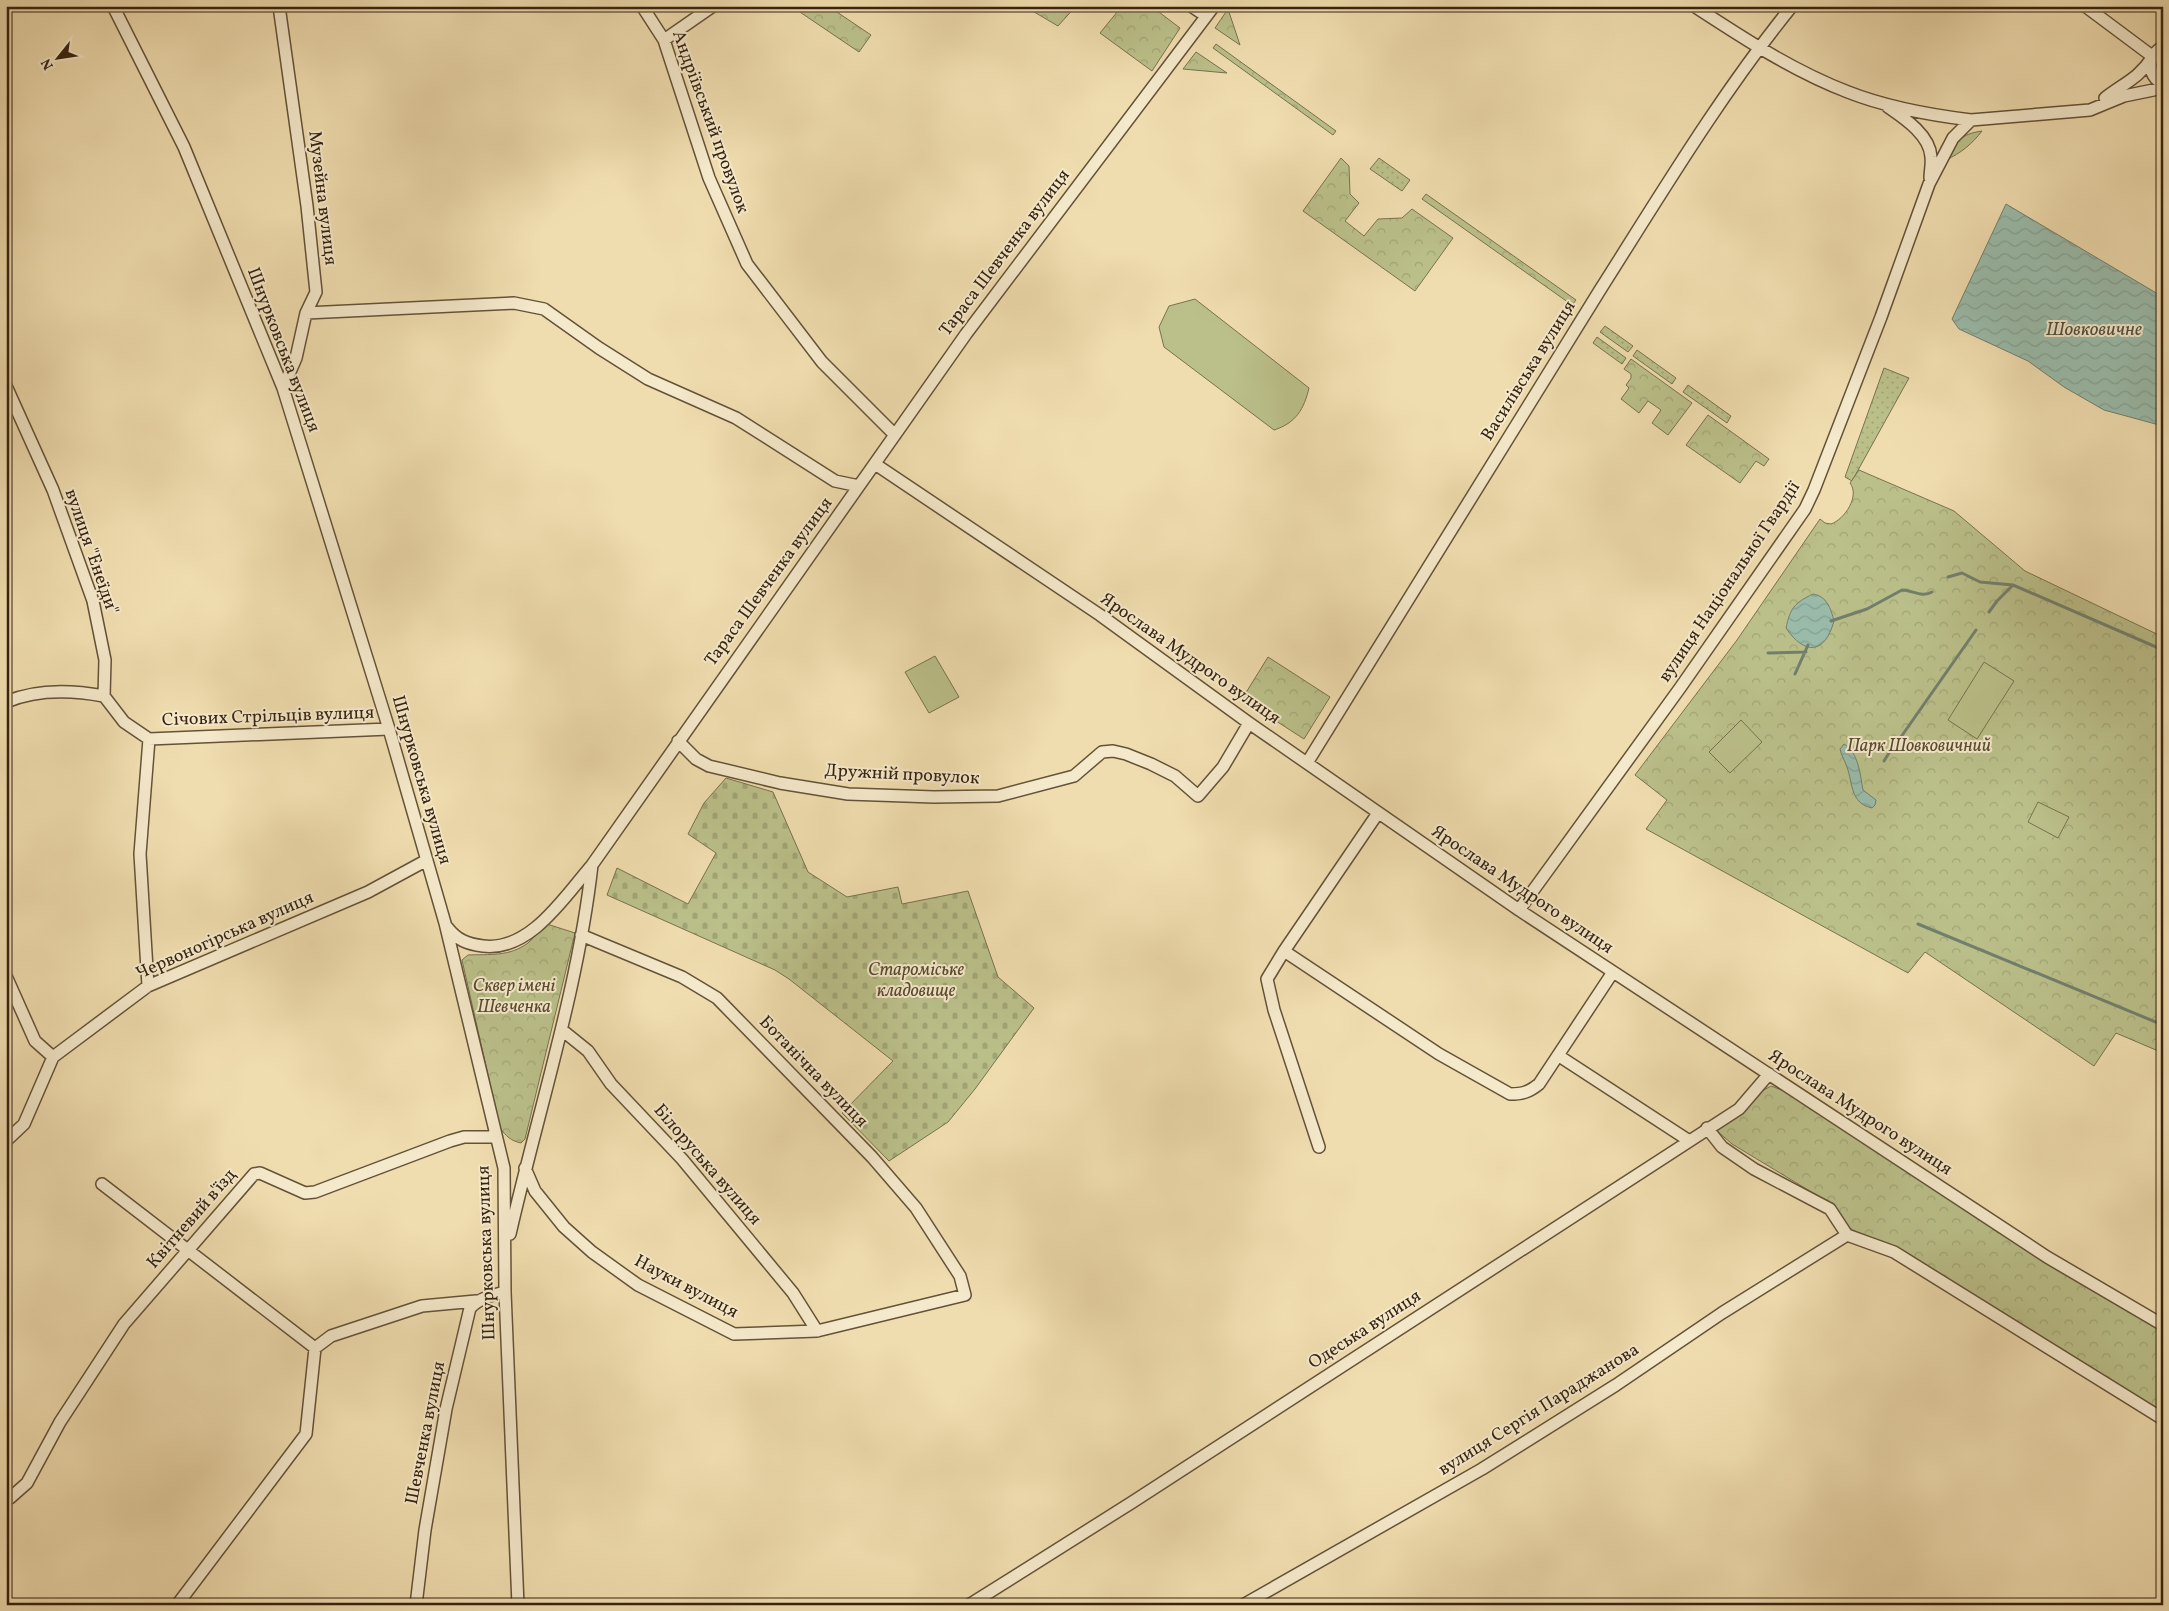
<svg xmlns="http://www.w3.org/2000/svg" width="2169" height="1611" font-family="Vollkorn,serif">
  <defs>
    <pattern id="grass-dots" width="8" height="8" patternUnits="userSpaceOnUse" patternTransform="scale(1.25)"><rect width="8" height="8" fill="#bbc08a"/><path d="M2 2h.1M6 6h.1" fill="none" stroke="#a1a576" stroke-width="1.8" stroke-linecap="round"/></pattern>
    <pattern id="cemetery-stones" width="16" height="16" patternUnits="userSpaceOnUse" patternTransform="scale(1.25)"><rect width="16" height="16" fill="#bbc08a"/><path d="M2 7V4a2 2 0 0 1 4 0v3zM10 15v-3a2 2 0 0 1 4 0v3z" fill="#a1a576"/></pattern>
    <pattern id="park-crowns" width="20" height="18" patternUnits="userSpaceOnUse" patternTransform="scale(1.25)"><rect width="20" height="18" fill="#bbc08a"/><path d="M2 6a3 3 0 1 1 6 0M12 15a3 3 0 1 1 6 0" fill="none" stroke="#a1a576"/></pattern>
    <pattern id="water-waves" width="16" height="10" patternUnits="userSpaceOnUse" patternTransform="scale(1.25)"><rect width="16" height="10" fill="#9abcab"/><path d="M0 5q4-4 8 0t8 0" fill="none" stroke="#85a192"/></pattern>
  </defs>
  <rect width="100%" height="100%" fill="#f0ddaf"/>
  <filter id="stains"><feTurbulence type="fractalNoise" baseFrequency=".004" numOctaves="4"/><feColorMatrix values="0 0 0 0 .2 0 0 0 0 .09 0 0 0 0 .02 0 0 0 .5 -.17"/></filter>
  <radialGradient id="worn" r=".72"><stop offset=".6" stop-color="#630" stop-opacity="0"/><stop offset="1" stop-color="#630" stop-opacity=".3"/></radialGradient>
  <path fill="url(#grass-dots)" stroke="#78724e" d="M1379,158L1410,180L1402,191L1370,169Z
    M1605,326L1633,346L1628,352L1600,332Z
    M1597,337L1626,358L1622,364L1593,343Z
    M1637,350L1676,378L1672,384L1633,356Z
    M1884,368L1909,378L1852,481L1845,477Z
    M1688,385L1731,416L1727,423L1683,392Z"/>
  <path fill="url(#cemetery-stones)" stroke="#78724e" d="M726,778L773,792L808,872L847,897L898,887L902,904L968,891L998,977L1034,1008L975,1089L948,1122L889,1161L842,1113L893,1061L789,979L775,970L607,895L617,868L688,904L716,853L688,834L704,803Z"/>
  <path fill="url(#park-crowns)" stroke="#78724e" d="M791,6H828L871,35L859,52Z
    M1024,6H1076L1058,26Z
    M1122,6H1151L1180,28L1152,71L1100,33Z
    M1228,9L1240,45L1215,28Z
    M1216,44L1336,131L1333,135L1213,48Z
    M1196,52L1227,73L1183,69Z
    M1982,131C1972,144 1961,153 1946,160C1956,141 1961,134 1982,131Z
    M1341,158L1349,166L1350,194L1359,203L1345,221L1364,236L1378,219L1402,218L1412,209L1453,238L1415,291L1303,211Z
    M1426,194L1576,300L1572,305L1422,199Z
    M1631,359L1692,403L1668,435L1652,423L1661,410L1648,401L1639,413L1621,399L1629,388L1626,385L1631,378V374L1624,369Z
    M1708,415L1769,459L1764,466L1756,461L1740,483L1686,445Z
    M1859,470L1954,511L2025,571L2163,637V1053L2116,1033L2094,1066L1925,952L1908,973L1646,829L1667,800L1635,775L1737,640L1820,519L1825,523L1831,524C1845,519 1860,496 1850,483Z
    M1268,657L1330,697L1304,739L1242,699Z
    M547,924L575,933L525,1139L521,1143C511,1141 506,1136 500,1128L462,960L468,955C489,954 509,957 528,943C535,937 540,930 547,924Z
    M1771,1086L1784,1091L2065,1274L2163,1332V1413L1897,1248L1853,1230L1845,1225L1833,1205L1732,1144L1716,1130L1751,1097Z"/>
  <path fill="#bbc08a" stroke="#78724e" d="M1195,299L1309,388C1304,409 1296,423 1274,430L1164,347L1159,327L1169,306Z
    M935,656L959,697L929,713L905,672Z
    M1984,662L2014,681L1977,739L1948,720Z
    M1741,720L1762,742L1730,773L1709,752Z
    M2038,802L2069,817L2058,838L2028,822Z"/>
  <path fill="url(#water-waves)" stroke="#727f6d" d="M2006,204L2163,297V426L2104,410L2064,387L2028,361L1959,329L1952,319Z
    M1813,594C1827,596 1831,609 1834,621C1825,654 1805,656 1786,628C1790,609 1794,603 1813,594Z
    M1844,744C1859,753 1860,775 1863,790L1876,800L1875,805L1872,808C1850,803 1853,784 1847,767C1845,761 1841,755 1840,749Z"/>
  <g fill="none" stroke-linecap="round" stroke-linejoin="round">
    <path stroke="#727f6d" stroke-width="3" d="M1948,577L1962,573L1980,582L2013,585L2163,650
      M1989,612L1997,601L2013,585
      M1831,621L1867,609L1902,590C1912,590 1922,598 1932,592
      M1768,653L1806,652
      M1795,674L1808,645
      M1896,744L1976,630
      M1884,761L1889,753
      M1918,924L2163,1025"/>
    <g stroke="#645238" stroke-width="14">
      <path id="minor" d="M113,6L184,147L283,388L389,729L445,923L504,1168L505,1292L518,1605
        M279,6L307,206L316,292L306,313L296,358L283,388
        M642,6L664,40L709,178L747,264L822,362L895,435
        M1191,6L1206,16
        M1694,6C1743,38 1793,71 1848,92C1886,107 1930,115 1971,120L2090,110L2124,96L2163,88
        M2085,6L2152,56
        M664,40L713,6
        M2163,47C2147,55 2146,75 2163,84
        M2105,98C2124,83 2138,79 2152,58
        M1888,107C1904,118 1930,135 1931,157C1932,164 1930,171 1930,178
        M306,313L514,303L544,309L599,348L648,379L736,418L835,481L859,486
        M6,386L53,490L93,601L105,660L104,696L124,722L149,739L140,854L148,986
        M875,464L1100,615L1249,723L1519,910L2047,1257L2163,1325
        M6,702C36,689 72,690 104,696
        M149,739L389,729
        M678,741L696,759L709,766L780,783L848,794L934,797L998,796L1074,776L1102,752L1113,751L1126,754L1151,764L1175,776L1198,796L1223,767L1249,723
        M1307,763C1404,605 1501,447 1600,290C1661,194 1720,95 1792,6
        M1378,813L1284,951L1439,1054L1510,1094C1523,1094 1529,1092 1539,1084L1613,972
        M1519,910L1680,688L1805,509L1814,490L1881,317L1929,184L1953,138L1971,120
        M447,927C457,940 467,944 483,946C530,952 565,896 592,865
        M1284,951L1267,979L1274,1010L1319,1147
        M6,976L35,1041L53,1057
        M562,1030L588,1051L611,1084L682,1159L793,1293L817,1331
        M1559,1056L1688,1140
        M1707,1128L1722,1147L1754,1169L1830,1209L1847,1235L1894,1252L2163,1419
        M6,1141L24,1124L53,1057L148,986L368,892L427,860
        M525,1168L535,1191L564,1227L592,1252L638,1285L734,1334L817,1331L965,1295L960,1276L916,1208L872,1157L717,998L682,977L581,935
        M102,1184L315,1348L331,1336L422,1306L476,1301
        M510,1234C538,1111 578,990 592,865L966,334L1214,6
        M10,1498L27,1483L60,1422L124,1324L254,1174L260,1173L305,1193L315,1192L450,1141L464,1137H492L495,1132
        M177,1605L306,1434L315,1348
        M416,1605L425,1530L446,1409L470,1308C480,1298 492,1295 505,1292
        M969,1605L1131,1503L1739,1109L1769,1074
        M1243,1605L1482,1469L1616,1385L1722,1313L1847,1235"/>
    </g>
    <use href="#minor" stroke="#f5e9cb" stroke-width="11"/>
  </g>
  <g text-anchor="middle" dominant-baseline="central" stroke-width="4" stroke-linejoin="round" paint-order="stroke">
    <g font-size="18" fill="#362311" stroke="#f5e9cb">
      <text transform="translate(710 122) rotate(70)">Андріївський провулок</text>
      <text transform="translate(322 198) rotate(83)">Музейна вулиця</text>
      <text transform="translate(1005 253) rotate(-53)">Тараса Шевченка вулиця</text>
      <text transform="translate(283 350) rotate(69)">Шнурковська вулиця</text>
      <text transform="translate(1529 371) rotate(-58)">Василівська вулиця</text>
      <text transform="translate(91 552) rotate(71)">вулиця "Енеїди"</text>
      <text transform="translate(769 582) rotate(-54)">Тараса Шевченка вулиця</text>
      <text transform="translate(1730 582) rotate(-56)">вулиця Національної Гвардії</text>
      <text transform="translate(1190 659) rotate(35)">Ярослава Мудрого вулиця</text>
      <text transform="translate(268 717) rotate(-2)">Січових Стрільців вулиця</text>
      <text transform="translate(902 775) rotate(3)">Дружній провулок</text>
      <text transform="translate(421 780) rotate(74)">Шнурковська вулиця</text>
      <text transform="translate(1522 890) rotate(34)">Ярослава Мудрого вулиця</text>
      <text transform="translate(225 936) rotate(-24)">Червоногірська вулиця</text>
      <text transform="translate(813 1072) rotate(46)">Ботанічна вулиця</text>
      <text transform="translate(1860 1113) rotate(33)">Ярослава Мудрого вулиця</text>
      <text transform="translate(707 1165) rotate(49)">Білоруська вулиця</text>
      <text transform="translate(192 1219) rotate(-49)">Квітневий в'їзд</text>
      <text transform="translate(487 1253) rotate(-92)">Шнурковська вулиця</text>
      <text transform="translate(686 1287) rotate(28)">Науки вулиця</text>
      <text transform="translate(1365 1330) rotate(-33)">Одеська вулиця</text>
      <text transform="translate(1539 1410) rotate(-32)">вулиця Сергія Параджанова</text>
      <text transform="translate(426 1433) rotate(-79)">Шевченка вулиця</text>
    </g>
    <g font-size="18" font-style="italic" fill="#574a2f" stroke="#f5e9cb">
      <text x="1919" y="746">Парк Шовковичний</text>
      <text x="916" y="970">Староміське<tspan x="916" dy="21">кладовище</tspan></text>
      <text x="514" y="986">Сквер імені<tspan x="514" dy="21">Шевченка</tspan></text>
    </g>
    <g font-size="19" font-style="italic" fill="#54513f" stroke="#f5e9cb">
      <text x="2094" y="330">Шовковичне</text>
    </g>
  </g>
  <rect width="2169" height="1611" fill="none" stroke="#f0ddaf" stroke-width="25"/>
  <rect x="8" y="8" width="2154" height="1596" fill="none" stroke="#362311" stroke-width="2.5"/>
  <rect x="12" y="12" width="2144" height="1586" fill="none" stroke="#362311"/>
  <g transform="translate(58 58) rotate(240)" stroke="#f5e9cb" stroke-width="4" paint-order="stroke">
  <path d="M0-4L9 19L0 12L-9 19Z" fill="#362311"/>
  <text y="-8" font-size="14" font-weight="bold" text-anchor="middle" fill="#362311">N</text>
  </g>
  <rect width="100%" height="100%" filter="url(#stains)"/>
  <rect width="100%" height="100%" fill="url(#worn)"/>
</svg>
